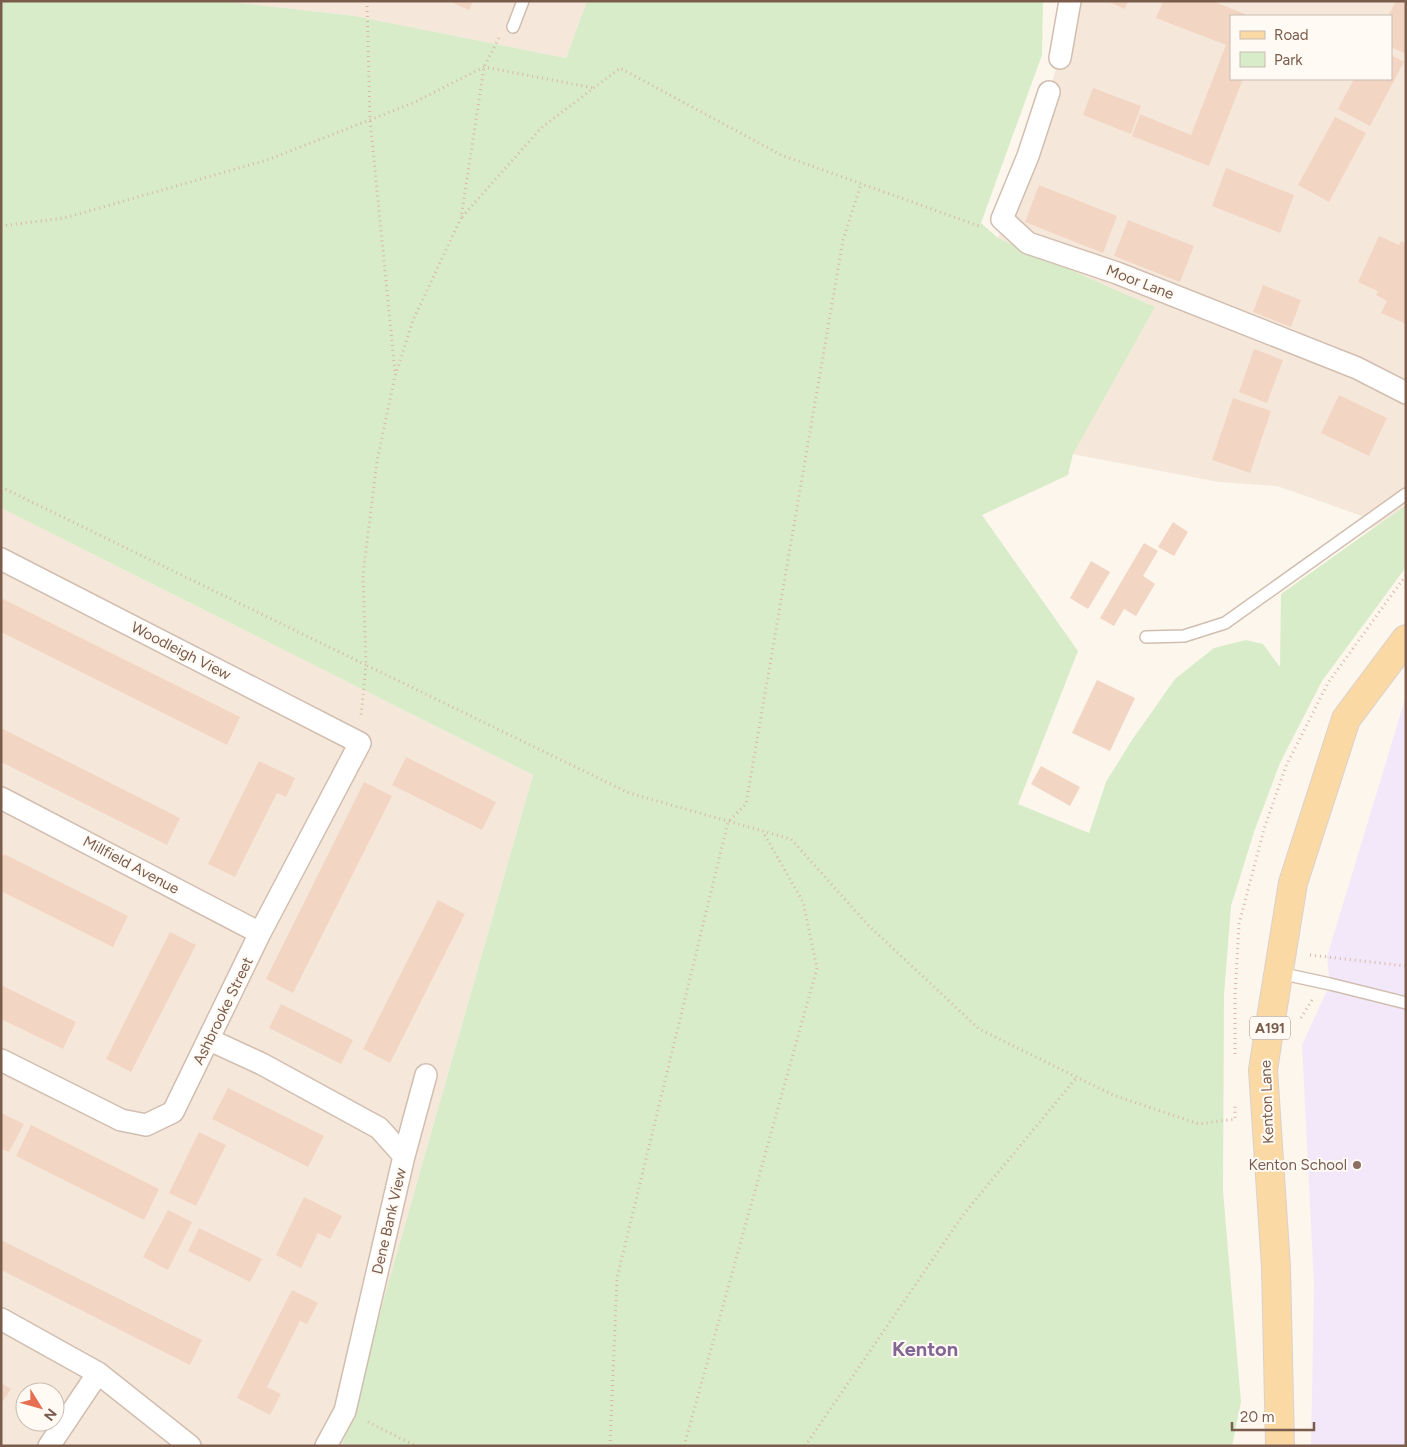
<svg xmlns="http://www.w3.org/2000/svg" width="1407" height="1447" font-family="Figtree,sans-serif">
  <rect width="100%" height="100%" fill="#fdf6ec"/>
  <path fill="#f5e8da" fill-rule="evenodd" d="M223,1H587L566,58L355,16Z
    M1065,1H1406V505L1371,529L1362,516L1277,486L1219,482L1072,454L1155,307L998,238L1064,46ZM1231,16H1391V79H1231Z
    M1,508L533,775L342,1446H1ZM25,1392H55V1422H25Z"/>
  <path fill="#f3e8fa" d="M1406,696V1446H1311L1314,1285L1302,1045L1330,984L1327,957Z"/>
  <path fill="#d8ecc9" d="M1,1H223L355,16L566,58L587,1H1043L1042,55L981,223L998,238L1155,307L1073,454L1068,475L982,515L1078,651L1018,804L1089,833L1106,782L1132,740L1175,679L1214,648L1246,640L1263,644L1280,667L1281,594L1406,505V567L1322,681L1280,763L1254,832L1231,906L1224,995L1223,1191L1241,1402L1232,1446H342L533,775L1,508Z"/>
  <path fill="#f3d5c3" d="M449,1H473L469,10Z
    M1107,1H1128L1125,9Z
    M1163,1H1212L1250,16H1231V79H1243L1209,166L1132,136L1140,114L1191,135L1226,45L1156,18Z
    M1396,1H1406V54L1391,47V16H1388Z
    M1391,55L1404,62L1370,126L1338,109L1354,79H1391Z
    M1093,88L1141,106L1131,134L1083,115Z
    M1335,117L1366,133L1329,202L1298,185Z
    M1226,168L1294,195L1280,233L1212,206Z
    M1039,185L1117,216L1103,253L1025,222Z
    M1128,220L1194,246L1180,282L1114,256Z
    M1379,236L1399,245L1401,241L1406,244V324L1381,313L1387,301L1376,295L1378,291L1358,282Z
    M1263,285L1301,300L1291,327L1253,312Z
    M1254,349L1283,360L1267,403L1239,392Z
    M1339,395L1387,418L1369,456L1321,433Z
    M1233,398L1271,411L1250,473L1212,460Z
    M1173,522L1188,532L1174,556L1158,547Z
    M1144,543L1158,551L1143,576L1155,584L1136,616L1124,609L1114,626L1100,618Z
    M1091,561L1110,572L1088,609L1070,598Z
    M1,598L240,717L227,745L1,632Z
    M1097,680L1135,698L1110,751L1072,733Z
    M1,728L180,818L167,845L1,762Z
    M406,757L496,802L482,830L392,785Z
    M259,761L295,778L286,797L277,793L235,877L208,864Z
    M1041,766L1080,787L1070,806L1031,784Z
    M364,782L392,796L293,993L266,979Z
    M4,854L128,916L113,947L1,891V860Z
    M438,900L465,914L390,1063L363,1049Z
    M170,932L196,945L131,1072L106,1059Z
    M1,985L76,1022L63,1049L1,1019Z
    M281,1004L353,1040L341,1064L269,1028Z
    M228,1088L324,1136L308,1167L212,1119Z
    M1,1113L24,1124L9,1152L1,1149Z
    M31,1125L159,1189L144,1220L16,1156Z
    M199,1132L226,1145L196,1206L169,1193Z
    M304,1197L342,1216L330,1239L318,1233L301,1268L276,1255Z
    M168,1210L192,1222L168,1270L143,1257Z
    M199,1228L262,1259L250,1282L188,1251Z
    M1,1240L202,1340L190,1365L1,1270Z
    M292,1290L318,1303L307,1324L300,1321L267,1387L281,1394L270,1415L237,1398Z
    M1,1383L11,1389L1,1404Z"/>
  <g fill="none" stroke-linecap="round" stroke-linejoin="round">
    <g stroke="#d1beb0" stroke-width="14">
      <path id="lane" d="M513,27L523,1
        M1146,637L1184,636L1225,623L1406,494
        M1279,973L1330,984L1406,1003"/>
    </g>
    <g stroke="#d1beb0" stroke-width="24">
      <path id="street" d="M1060,58L1070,1
        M1049,92L1028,156L1002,219L1028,243L1117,273L1357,368L1406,393
        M1,559L360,743L260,933L173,1112L146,1125L121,1120L1,1060
        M1,798L260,933
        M210,1040L262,1064L379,1128L404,1156L345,1411L326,1446
        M404,1156L426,1075
        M1,1319L98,1373L190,1446
        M49,1446L98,1373"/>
    </g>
    <g stroke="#dad1cd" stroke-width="30">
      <path id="primary" d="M1280,1446L1276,1267L1263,1070L1269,1031L1293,883L1346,719L1406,639"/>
    </g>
    <path stroke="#d9b8a5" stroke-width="3" stroke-dasharray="1 4" stroke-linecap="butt" d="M367,1L370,120L395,372
      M499,38L484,67L461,218L413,320L395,376L377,461L363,574L366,665L629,793L791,839L867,924L979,1029L1113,1095L1199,1124L1235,1119V1106
      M462,217L541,128L620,68L781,155L979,226
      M1,226L64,218L267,160L413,103L484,67L594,88
      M1,487L366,665L361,716
      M1310,955L1406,966
      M1301,1018L1312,1000
      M1235,1054V996L1239,924L1264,829L1286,766L1328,683L1406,575
      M368,1422L416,1446
      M610,1446L617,1278L728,822L746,804L843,240L861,184
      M684,1446L817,968L803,902L763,832
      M805,1446L963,1215L1077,1077"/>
    <use href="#lane" stroke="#fff" stroke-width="11"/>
    <use href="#street" stroke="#fff" stroke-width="21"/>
    <use href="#primary" stroke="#fbd9a5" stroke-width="28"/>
  </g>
  <circle fill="#8d6e63" stroke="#fffaf3" stroke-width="2" cx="1357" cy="1165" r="5"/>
  <g text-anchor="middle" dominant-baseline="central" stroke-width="4" stroke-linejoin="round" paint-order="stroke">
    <rect fill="#fffaf3" stroke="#a28b7f" stroke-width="1" x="1250" y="1016.5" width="40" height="23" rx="4"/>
    <g font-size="14" font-weight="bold" fill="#7a5c4d">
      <text x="1270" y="1028">A191</text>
    </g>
    <g font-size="15" fill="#7a5c4d" stroke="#fffaf3">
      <text transform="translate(1140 282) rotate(21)">Moor Lane</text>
      <text transform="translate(181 651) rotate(27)">Woodleigh View</text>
      <text transform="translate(131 865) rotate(28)">Millfield Avenue</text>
      <text transform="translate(223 1011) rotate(-64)">Ashbrooke Street</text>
      <text transform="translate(1267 1102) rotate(-92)">Kenton Lane</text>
      <text transform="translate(389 1221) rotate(-77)">Dene Bank View</text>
    </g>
    <g font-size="15" fill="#785e54" stroke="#fffaf3" text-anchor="end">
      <text x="1347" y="1165">Kenton School</text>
    </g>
    <g font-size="20" font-weight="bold" fill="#846695" stroke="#fffaf3">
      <text x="925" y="1349">Kenton</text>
    </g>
  </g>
  <rect width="1407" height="1447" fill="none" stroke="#7a5c4d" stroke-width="5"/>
  <rect x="1230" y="15" width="162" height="65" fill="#fffaf3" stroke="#cabbb1"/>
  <rect x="1240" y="31" width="25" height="8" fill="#fbd9a5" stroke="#cabbb1"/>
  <text x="1274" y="40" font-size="15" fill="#7a5c4d">Road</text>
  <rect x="1240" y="52" width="25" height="15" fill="#d8ecc9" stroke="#cabbb1"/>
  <text x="1274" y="65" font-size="15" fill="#7a5c4d">Park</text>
  <g transform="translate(40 1407) rotate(127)"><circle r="24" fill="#fffaf3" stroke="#cabbb1"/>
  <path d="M0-4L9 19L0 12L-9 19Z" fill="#e76f51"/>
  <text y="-8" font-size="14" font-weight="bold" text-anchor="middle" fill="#7a5c4d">N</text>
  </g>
  <path d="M1232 1422v8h82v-8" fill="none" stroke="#7a5c4d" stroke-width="2.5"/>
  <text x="1240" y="1422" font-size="15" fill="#7a5c4d" stroke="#fffaf3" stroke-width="4" paint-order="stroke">20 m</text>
</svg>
